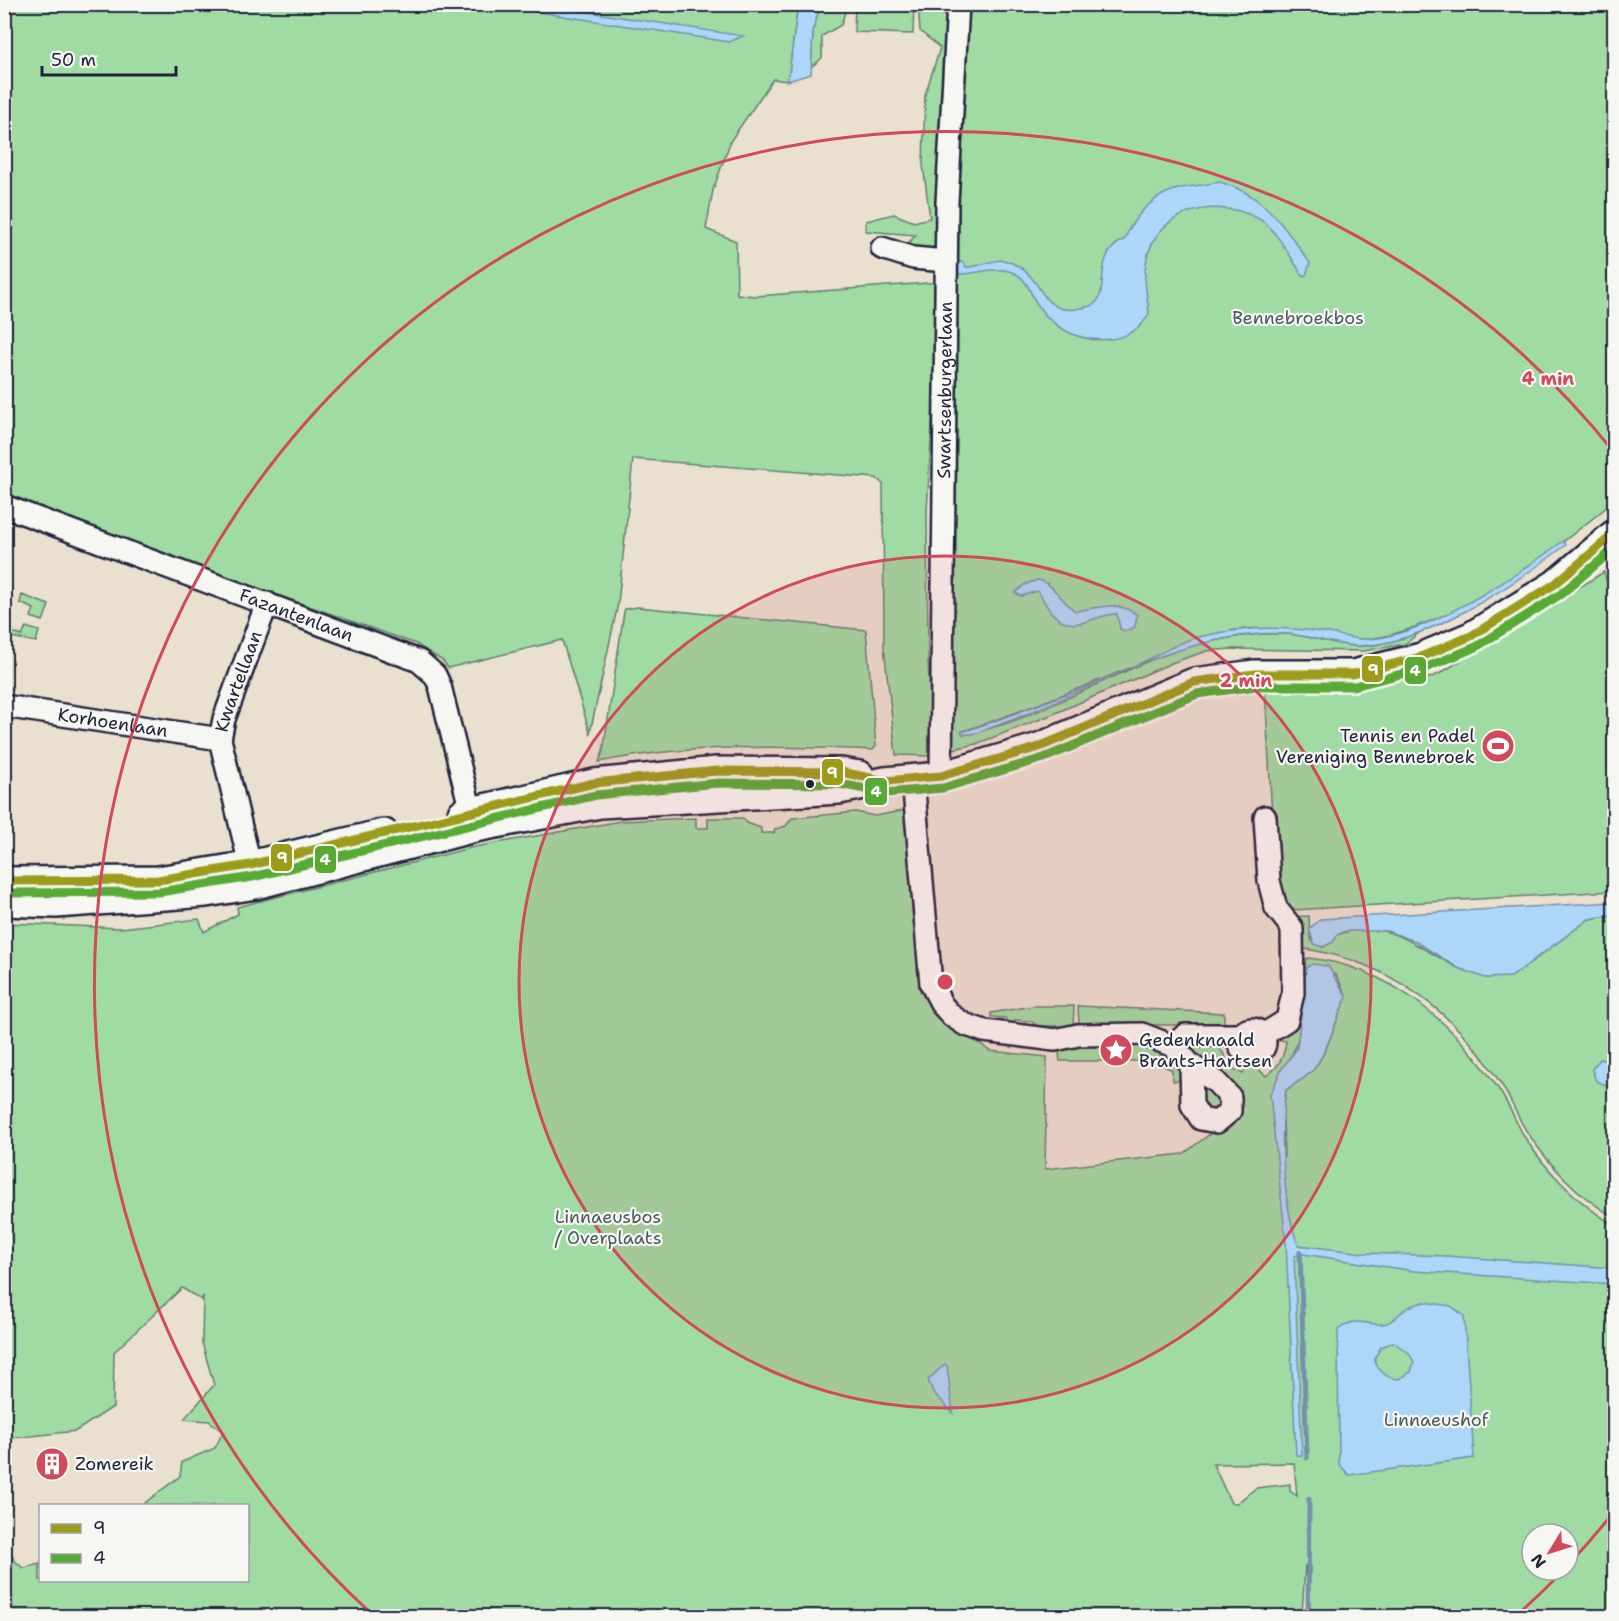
<svg xmlns="http://www.w3.org/2000/svg" width="1619" height="1621" font-family="'Shantell Sans',sans-serif">
  <rect width="100%" height="100%" fill="#eae0d0"/>
  <filter id="ink" filterUnits="userSpaceOnUse"><feTurbulence type="fractalNoise" baseFrequency=".0167" numOctaves="2"/><feDisplacementMap in="SourceGraphic" scale="12" xChannelSelector="R" yChannelSelector="G"/><feConvolveMatrix kernelMatrix="1 2 1 2 8 2 1 2 1" color-interpolation-filters="sRGB"/></filter>
  <g filter="url(#ink)">
    <path fill="#9fdba2" stroke="#607e6e" stroke-width="1.5" fill-rule="evenodd" d="M4,5H798L788,81L773,79L731,140L713,190L706,229L736,241L737,294L756,296L940,282L927,511L928,661L933,756L896,755L884,647L883,484L876,478L633,459L618,604L590,733L562,640L448,668L443,661L416,644L205,569L5,493Z
      M820,5L847,6L841,25L822,36V58L811,67L813,31Z
      M855,5H914L913,34L854,32Z
      M918,5H1614V501C1555,550 1493,598 1420,625C1402,632 1382,639 1363,639C1323,639 1265,621 1227,632C1207,637 1187,647 1167,654C1099,679 1032,709 963,731C999,739 1129,665 1174,651C1211,640 1248,632 1286,634C1309,635 1331,644 1354,646C1378,648 1402,637 1424,629L1405,644L1364,651L1231,649L1207,651L1174,662L1051,715L976,744L949,750L943,253C927,247 916,255 899,253L916,235L866,231V221L894,214L914,222L930,218L923,165L925,95L940,48L920,31Z
      M1604,572L1614,608V902L1612,891L1292,910L1276,892L1265,688L1349,687L1410,675L1414,684L1439,674Z
      M22,595L49,605L43,621L31,617L34,609L20,603Z
      M638,607L866,630L876,746L873,750C783,746 687,744 599,762L603,752L624,612L625,609Z
      M26,627L39,631L36,642L5,636V629L22,636Z
      M907,810L938,1012L990,1051L1047,1057L1045,1169L1183,1154L1234,1116L1174,1038L1216,1042L1233,1069L1243,1074L1248,1062H1251L1266,1076C1279,1067 1284,1057 1286,1041L1276,1039L1301,962L1308,958C1389,966 1453,1022 1498,1088C1508,1103 1515,1120 1524,1136C1546,1171 1579,1204 1614,1225V1616H1311L1305,1565L1302,1616H5L4,1536L14,1560L23,1568L40,1564V1580H248V1506L142,1505L180,1476L182,1462L215,1448L223,1432L209,1421L184,1419L214,1385L202,1343L203,1296L201,1300L182,1288L114,1352L113,1407L76,1431L5,1439V923L121,928L199,919L204,932L238,914L237,907L474,847L621,821L696,818V828H708V818H743L747,823L761,828V833H774L775,829L786,826L792,818L856,812L875,816ZM1306,968L1336,975L1347,997C1334,1021 1330,1049 1313,1070C1306,1078 1294,1084 1286,1090L1283,1112L1284,1157L1280,1156L1281,1070C1307,1042 1302,1004 1306,968ZM1294,1463L1297,1496L1290,1491V1484L1256,1488L1237,1503H1231L1213,1464ZM1532,1534H1568V1570H1532Z
      M1614,915V1217C1580,1198 1549,1165 1527,1132C1517,1117 1511,1099 1501,1084C1456,1013 1389,961 1305,949L1289,917L1309,916L1310,937L1314,944L1323,947L1333,942L1337,935C1385,916 1417,947 1456,967C1471,974 1494,974 1511,977L1589,919Z
      M1033,1006H1074L1073,1026H1037L1031,1021L1015,1020L1014,1030L1005,1018L991,1017V1013Z
      M1078,1006L1224,1013V1025H1079Z
      M1123,1040H1149L1183,1060L1185,1080L1173,1081L1172,1070L1155,1061H1121Z
      M1108,1041L1112,1061H1060L1059,1054L1063,1046Z
      M1194,1070L1221,1093L1220,1113L1198,1109Z"/>
    <path fill="#add7f8" stroke="#758fac" stroke-width="1.5" fill-rule="evenodd" d="M493,5H544L743,36L729,42Z
      M798,5H820L813,31L811,74L788,81Z
      M1220,182C1266,195 1283,226 1310,263L1306,275L1303,276C1293,262 1278,233 1265,223C1230,198 1165,203 1149,251C1141,273 1147,292 1149,314C1141,329 1129,336 1112,339C1083,343 1053,330 1037,304C1031,295 1027,279 1016,274C999,264 975,275 957,274V261L964,263L966,267C982,268 995,256 1010,262C1050,278 1035,322 1090,306C1114,298 1088,256 1125,239C1129,227 1134,221 1142,211C1168,184 1186,189 1220,182Z
      M1563,541L1566,545C1515,584 1422,647 1356,646C1334,645 1311,636 1289,634C1250,631 1210,640 1173,652C1114,671 1059,703 1001,724C989,728 975,736 962,734V732C1020,713 1076,690 1132,667C1156,657 1178,641 1203,636C1242,627 1281,626 1321,632C1334,633 1347,638 1361,639C1417,642 1518,575 1563,541Z
      M1037,580C1052,581 1062,602 1075,611C1095,609 1119,599 1137,615L1135,627L1125,631L1120,629L1117,614C1094,614 1075,635 1054,615C1046,608 1044,599 1037,591L1021,596L1015,593L1024,585Z
      M1614,902V915L1589,919L1511,977L1485,978L1458,968L1415,941L1387,931H1346L1337,935L1333,942L1323,947L1314,944L1309,929L1321,919Z
      M1312,964L1328,966L1347,997C1334,1021 1330,1048 1313,1070C1306,1078 1294,1084 1286,1090C1279,1132 1283,1205 1298,1245L1363,1253L1447,1256L1614,1268V1284L1414,1271L1304,1254L1294,1256L1302,1455H1296L1286,1243L1270,1095L1281,1070L1297,1048L1306,968Z
      M1600,1059L1614,1063V1084L1608,1086L1596,1081L1592,1069Z
      M1424,1302L1451,1306L1464,1316L1474,1458L1349,1475L1339,1464L1338,1330C1358,1313 1367,1329 1387,1323C1395,1320 1399,1313 1406,1309C1411,1305 1418,1304 1424,1302ZM1393,1342L1409,1353L1414,1362L1411,1372L1399,1379C1387,1379 1378,1371 1374,1359L1381,1347Z
      M945,1364L947,1366L953,1413L933,1392L928,1380Z"/>
    <g fill="none" stroke-linecap="round" stroke-linejoin="round">
      <path stroke="#758fac" stroke-width="5" d="M1300,1252L1307,1458
        M1308,1616L1309,1499"/>
      <g stroke="#22223b" stroke-width="26">
        <g id="minor">
          <path d="M882,248L913,258L946,261"/>
          <path id="s1" d="M4,506L419,661L435,675L440,686L474,824"/>
          <path id="s2" d="M4,706L220,739"/>
          <path id="s3" d="M941,776L947,202L958,4"/>
          <path d="M913,779L931,984L942,1005L952,1016L964,1024L984,1031L1055,1040L1078,1035L1142,1034L1173,1046L1191,1065L1216,1082L1230,1097V1111L1217,1122L1201,1119L1192,1105L1191,1065"/>
          <path id="s4" d="M250,865L220,739L224,719L267,603"/>
          <circle cx="1252" cy="1042" r="13"/>
          <path d="M1263,1035L1287,1020L1293,993L1292,928L1276,908L1269,881L1265,817"/>
          <path d="M1173,1046L1185,1035H1240"/>
        </g>
      </g>
      <g stroke="#22223b" stroke-width="32">
        <path id="tertiary" d="M462,813L594,783L717,771L841,772L860,775
          M4,881L158,880L250,865L384,833
          M4,902L56,904L206,893L256,885L475,828L600,804L839,790L885,781L941,776L1039,747L1194,682L1255,674H1353L1421,657L1471,636L1555,584L1614,534"/>
      </g>
      <use href="#minor" stroke="#f6f6f2" stroke-width="21"/>
      <use href="#tertiary" stroke="#f6f6f2" stroke-width="27"/>
      <g stroke="#f6f6f2" stroke-width="14">
        <path id="bus-1" d="M4,881L158,880L250,865L594,783L717,771L841,772L885,781L941,776L1039,747L1194,682L1255,674H1353L1421,657L1471,636L1555,584L1614,534"/>
      </g>
      <g stroke="#f6f6f2" stroke-width="14">
        <path id="bus-2" d="M4,893L159,892L252,877L596,795L718,783L840,784L885,793L943,788L1044,758L1197,694L1256,686H1354L1425,668L1476,647L1561,594L1614,549"/>
      </g>
      <use href="#bus-1" stroke="#9c9c1b" stroke-width="9"/>
      <use href="#bus-2" stroke="#58aa35" stroke-width="9"/>
    </g>
  </g>
  <circle cx="945" cy="982" r="426" fill="#d1495b" fill-opacity=".12"/>
  <g fill="none" stroke="#d1495b" stroke-width="3">
    <circle cx="945" cy="982" r="426"/>
    <path d="M1613 1513A853 853 0 0 1 1569 1564M1559 1575A853 853 0 0 1 1516 1616M374 1616A853 853 0 1 1 1613 451"/>
  </g>
  <defs>
    <g id="stadium-disc" transform="scale(1.725)"><circle r="9.5" fill="#d1495b" stroke="#f6f6f2"/><path d="M0-5a6.5 5 0 1 0 0 10a6.5 5 0 1 0 0-10ZM-3.5-1.8h7v3.6h-7Z" fill="#fff"/></g>
    <g id="sight-disc" transform="scale(1.725)"><circle r="9.5" fill="#d1495b" stroke="#f6f6f2"/><path d="M0-6L1.8-2.2L6-1.7L2.9 1.2L3.7 5.4L0 3.3L-3.7 5.4L-2.9 1.2L-6-1.7L-1.8-2.2Z" fill="#fff"/></g>
    <g id="building-disc" transform="scale(1.725)"><circle r="9.5" fill="#d1495b" stroke="#f6f6f2"/><path d="M-4-6H4V6H1V3H-1V6H-4ZM-2.5-4.3h1.7v1.8h-1.7ZM.8-4.3h1.7v1.8H.8ZM-2.5-1h1.7V.8h-1.7ZM.8-1h1.7V.8H.8Z" fill="#fff"/></g>
  </defs>
  <g fill-rule="evenodd">
    <use href="#stadium-disc" x="1498" y="746"/>
    <use href="#sight-disc" x="1116" y="1050"/>
    <use href="#building-disc" x="52" y="1464"/>
  </g>
  <circle fill="#22223b" stroke="#f6f6f2" stroke-width="2" cx="810" cy="784" r="5"/>
  <g text-anchor="middle" dominant-baseline="central" stroke-width="4.5" stroke-linejoin="round" paint-order="stroke">
    <g font-size="18" fill="#485a5a" stroke="#f6f6f2">
      <text x="1298" y="318">Bennebroekbos</text>
      <text x="608" y="1217">Linnaeusbos<tspan x="608" dy="21">/ Overplaats</tspan></text>
      <text x="1436" y="1420">Linnaeushof</text>
    </g>
    <g font-size="18" fill="#22223b" stroke="#f6f6f2">
      <text stroke="none"><textPath href="#s3" startOffset="386">Swartsenburgerlaan</textPath></text>
      <text stroke="none"><textPath href="#s1" startOffset="312">Fazantenlaan</textPath></text>
      <text stroke="none"><textPath href="#s4" startOffset="190">Kwartellaan</textPath></text>
      <text stroke="none"><textPath href="#s2" startOffset="110">Korhoenlaan</textPath></text>
    </g>
    <g font-size="18" fill="#22223b" stroke="#f6f6f2" text-anchor="start">
      <text x="1475" y="736" text-anchor="end">Tennis en Padel<tspan x="1475" dy="21">Vereniging Bennebroek</tspan></text>
      <text x="1139" y="1040">Gedenknaald<tspan x="1139" dy="21">Brants-Hartsen</tspan></text>
      <text x="75" y="1464">Zomereik</text>
    </g>
  </g>
  <circle cx="945" cy="982" r="9" fill="#d1495b" stroke="#f6f6f2" stroke-width="3"/>
  <g font-size="18" text-anchor="middle" font-weight="bold" fill="#d1495b" stroke="#f6f6f2" stroke-width="4.5" stroke-linejoin="round" paint-order="stroke">
    <text x="1548" y="385">4 min</text>
    <text x="1246" y="687">2 min</text>
  </g>
  <g stroke="#f6f6f2" stroke-width="2">
    <rect x="1361" y="655" width="23" height="28" rx="6" fill="#9c9c1b"/>
    <rect x="1404" y="656" width="23" height="29" rx="6" fill="#58aa35"/>
    <rect x="821" y="758" width="23" height="28" rx="6" fill="#9c9c1b"/>
    <rect x="864" y="777" width="24" height="29" rx="6" fill="#58aa35"/>
    <rect x="270" y="843" width="23" height="29" rx="6" fill="#9c9c1b"/>
    <rect x="314" y="845" width="23" height="29" rx="6" fill="#58aa35"/>
  </g>
  <g font-size="16" text-anchor="middle" font-weight="bold" fill="#fff">
    <text x="1373" y="675">9</text>
    <text x="1415" y="676">4</text>
    <text x="832" y="778">9</text>
    <text x="876" y="797">4</text>
    <text x="282" y="863">9</text>
    <text x="325" y="865">4</text>
  </g>
  <rect width="1619" height="1621" fill="none" stroke="#f6f6f2" stroke-width="24"/>
  <rect x="12" y="12" width="1595" height="1597" fill="none" stroke="#22223b" stroke-width="2" filter="url(#ink)"/>
  <rect x="39" y="1504" width="210" height="78" fill="#f6f6f2" stroke="#a1a1a9" stroke-width="1.5"/>
  <rect x="51" y="1524" width="30" height="9" fill="#9c9c1b" stroke="#a1a1a9" stroke-width="1.5"/>
  <text x="93" y="1534" font-size="18" fill="#22223b">9</text>
  <rect x="51" y="1554" width="30" height="9" fill="#58aa35" stroke="#a1a1a9" stroke-width="1.5"/>
  <text x="93" y="1564" font-size="18" fill="#22223b">4</text>
  <g transform="translate(1550 1552) rotate(232)"><circle r="28" fill="#f6f6f2" stroke="#a1a1a9" stroke-width="1.5"/>
  <path d="M0-4.5L10 22L0 15L-10 22Z" fill="#d1495b"/>
  <text y="-9" font-size="16" font-weight="bold" text-anchor="middle" fill="#22223b">N</text>
  </g>
  <path d="M42 66v9h134v-9" fill="none" stroke="#22223b" stroke-width="3"/>
  <text x="51" y="66" font-size="18" fill="#22223b" stroke="#f6f6f2" stroke-width="4.5" paint-order="stroke">50 m</text>
</svg>
